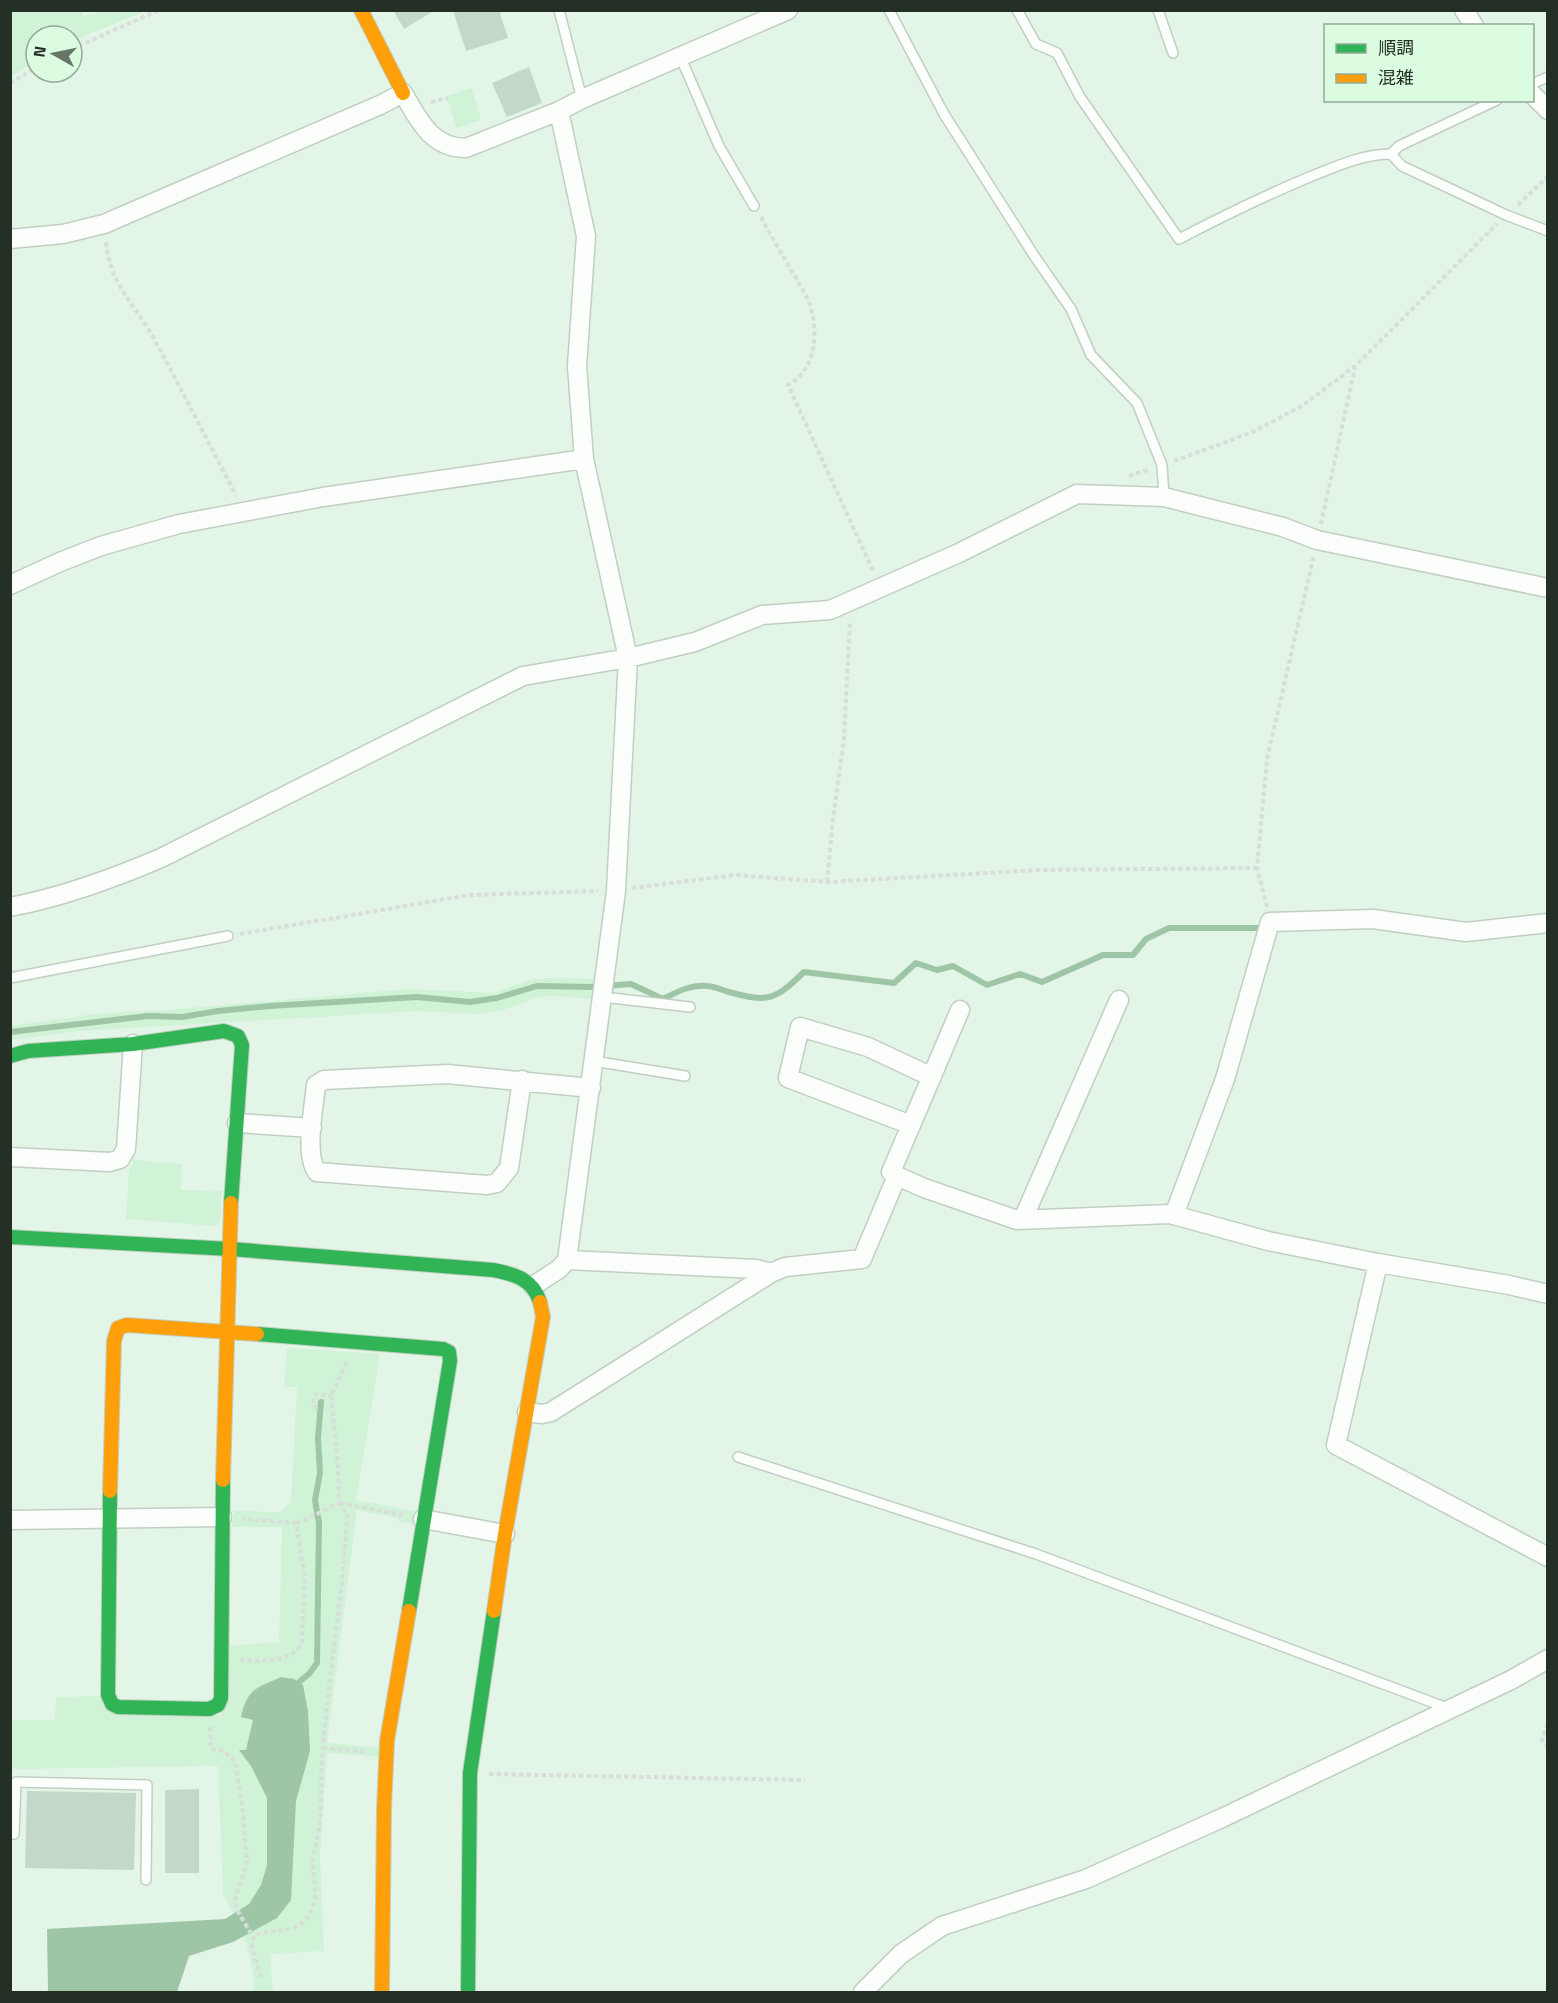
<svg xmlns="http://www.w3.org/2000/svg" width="1558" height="2003" font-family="'Titillium Web','Noto Sans JP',sans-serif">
  <rect width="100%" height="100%" fill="#e3f5e6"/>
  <path fill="#d0f2d6" d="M11,10L82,11L83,16L105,11H146L72,41V36H36V59L11,77Z
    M472,88L481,120L456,128L447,96Z
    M551,978L596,979L592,999L556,996L539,997L500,1011L476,1014L418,1011L79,1031L11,1040V1026L95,1014L167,1010L409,989L493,993L529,980Z
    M134,1160L182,1164L181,1190L222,1191L220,1220L215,1226L126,1219L129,1170Z
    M287,1348L380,1354L356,1500L417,1512L414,1525L398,1521V1518L357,1510L327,1743L382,1748L381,1757L327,1753L320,1855L324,1951L270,1954L273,1992H254V1978L246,1943L223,1893L218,1766L11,1769L10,1720H55L56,1697L100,1696L221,1716L228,1646L279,1642L282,1527H232L234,1511L280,1512L291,1502L297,1387H284Z"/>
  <path fill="#9ec6a6" d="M281,1677L294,1679L303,1685L308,1711L310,1751L296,1801L291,1900L277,1918L233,1942L189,1956L177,1992H48L47,1929L225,1919L249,1904L261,1885L267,1865V1798L251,1766L239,1750H246L253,1720L241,1717C247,1689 256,1688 281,1677Z"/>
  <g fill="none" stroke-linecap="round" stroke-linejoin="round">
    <path stroke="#9ec6a6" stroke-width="6" d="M10,1032L148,1016L182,1017L218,1011L270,1006L417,997L470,1002L497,998L537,986L592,987L631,984L663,999C677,992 691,984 707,986C714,986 722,990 729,992C769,1003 775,1000 804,972L894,983L916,963L937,970L953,966L987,985L1020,974L1042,982L1103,955H1133L1146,939L1169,928H1265
      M299,1682L309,1674L317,1663L319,1523L315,1500L320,1473L318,1438L321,1402"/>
  </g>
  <path fill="#c5d7c8" d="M393,10H435L404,29Z
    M453,10H499L508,38L466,51Z
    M529,67L542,103L507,117L492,83Z
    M199,1789V1873H165V1790Z
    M27,1791L136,1793L134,1870L25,1868Z"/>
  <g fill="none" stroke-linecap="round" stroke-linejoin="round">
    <g stroke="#c1cfc3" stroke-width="12">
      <path id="lane" d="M559,10L582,99
        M889,10L944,114L1033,254L1071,309L1091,355L1137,403L1162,465L1164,497
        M1017,10L1036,44L1057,53L1080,97L1179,239C1223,216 1266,195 1312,176C1337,166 1363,154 1391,154L1402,166L1506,215L1548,231
        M1158,10L1173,53
        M680,56L719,146L754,206
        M1532,84L1548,77
        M1391,154L1399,146L1497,100
        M10,978L228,936
        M603,997L690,1007
        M594,1061L685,1076
        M738,1457L1036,1554L1450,1709
        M10,1834H14L16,1782L147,1785L146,1880"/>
    </g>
    <g stroke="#c1cfc3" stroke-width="21">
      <path id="street" d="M1464,10L1474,26
        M1532,94L1548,110
        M10,239L63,234L104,224L380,105L403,93C419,120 431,148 466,148L559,111L582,99L788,10
        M10,585L60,562L101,546L179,524L323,497L584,459
        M10,907C63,897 112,879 161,858L523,676L628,658L584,459L577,366L586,236L559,111
        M522,1080L509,1168L497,1183L487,1185L317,1172C304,1155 314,1107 316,1085L324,1080L447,1074L591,1088
        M237,1123L312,1128
        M911,1125L788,1078L800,1027L868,1047L932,1077
        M10,1157L110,1162L120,1159L126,1149L133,1044
        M897,1176L891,1172L960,1010
        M1174,1215L1225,1079L1270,922L1373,919L1466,932L1548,923
        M1023,1219L1119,1000
        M567,1260L756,1269L771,1273
        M1378,1263L1336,1445L1548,1557
        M533,1286L559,1269L567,1260L616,891L628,658L695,642L762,615L830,610L959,553L1077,494L1164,497L1283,527L1317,540L1548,588
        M527,1412L542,1414L551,1412L771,1273L785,1267L862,1259L897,1176L924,1188L1017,1220L1170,1214L1268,1241L1378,1263L1509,1285L1548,1294
        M423,1519L505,1534
        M10,1520L222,1517
        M863,1992L901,1954L942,1926L1086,1879L1222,1818L1511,1680L1548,1659"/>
    </g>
    <g stroke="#c1cfc3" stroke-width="16">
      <path id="fast" d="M10,1056L28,1051L133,1044L224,1031L238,1036L242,1045L231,1203
        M10,1237L230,1249L493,1270C514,1274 533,1279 540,1302
        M257,1334L443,1349L449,1352L450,1361L409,1611
        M110,1491L108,1695L112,1704L118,1707L209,1709L218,1705L221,1698L223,1480
        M468,1992L470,1773L494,1611"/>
    </g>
    <g stroke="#c1cfc3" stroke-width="16">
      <path id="slow" d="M361,10L403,93
        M223,1480L231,1203
        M110,1491L114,1341L118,1328L127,1325L257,1334
        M494,1611L505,1534L543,1317L540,1302
        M382,1992L384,1809L387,1741L409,1611"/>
    </g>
    <path stroke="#d8ded9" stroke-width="4" stroke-dasharray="4.5 3" stroke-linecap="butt" d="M72,49L159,10
      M10,83L36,68
      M431,102L448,98
      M1518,205L1548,176
      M761,217C772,238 784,258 796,278C800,286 806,294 809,302C819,331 817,369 788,385L874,573
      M106,242C110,284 132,301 152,335C181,388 208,442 236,495
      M1174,461L1255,431L1305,404L1355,366L1497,224
      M1129,476L1150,469
      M1321,524L1355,367
      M827,882L833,818L844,739L850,621
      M632,888L736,875L827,882L1039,870L1257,868
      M1267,907L1257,868L1267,759L1314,555
      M240,934L470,895L598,891
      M317,1409L313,1403L315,1394L331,1395
      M340,1503L403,1515
      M296,1523L307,1519L339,1503L338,1467L331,1395L348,1360
      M240,1660C259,1661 295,1664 302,1641L305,1577L296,1523L242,1519
      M1548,1724L1542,1740L1548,1747
      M210,1727L211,1749L224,1751L235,1762L242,1804L247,1863L235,1899L236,1908L253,1937
      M323,1748L367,1752
      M489,1774L805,1780
      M261,1977C258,1966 252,1952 252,1942C254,1921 305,1946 314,1902C317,1888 312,1875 313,1861C314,1851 317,1841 319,1830C322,1803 320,1775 323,1748C329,1669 344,1592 347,1513L339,1503"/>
    <use href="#lane" stroke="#fbfefb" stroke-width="9"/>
    <use href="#street" stroke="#fbfefb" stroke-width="18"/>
    <use href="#fast" stroke="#30b455" stroke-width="14"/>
    <use href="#slow" stroke="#ff9f0a" stroke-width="14"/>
  </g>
  <rect width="1558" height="2003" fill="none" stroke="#243026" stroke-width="24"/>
  <rect x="1324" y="24" width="210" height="78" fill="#dcfce1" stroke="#92aa96" stroke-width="1.5"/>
  <rect x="1336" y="44" width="30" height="9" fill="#30b455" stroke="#92aa96" stroke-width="1.5"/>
  <text x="1378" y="54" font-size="18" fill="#243026">順調</text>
  <rect x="1336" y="74" width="30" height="9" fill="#ff9f0a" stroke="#92aa96" stroke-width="1.5"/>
  <text x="1378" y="84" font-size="18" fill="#243026">混雑</text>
  <g transform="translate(54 54) rotate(279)"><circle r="28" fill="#dcfce1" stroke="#92aa96" stroke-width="1.5"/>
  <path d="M0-4.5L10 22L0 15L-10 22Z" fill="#677569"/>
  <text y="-9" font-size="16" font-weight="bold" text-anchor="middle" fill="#243026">N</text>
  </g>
</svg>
